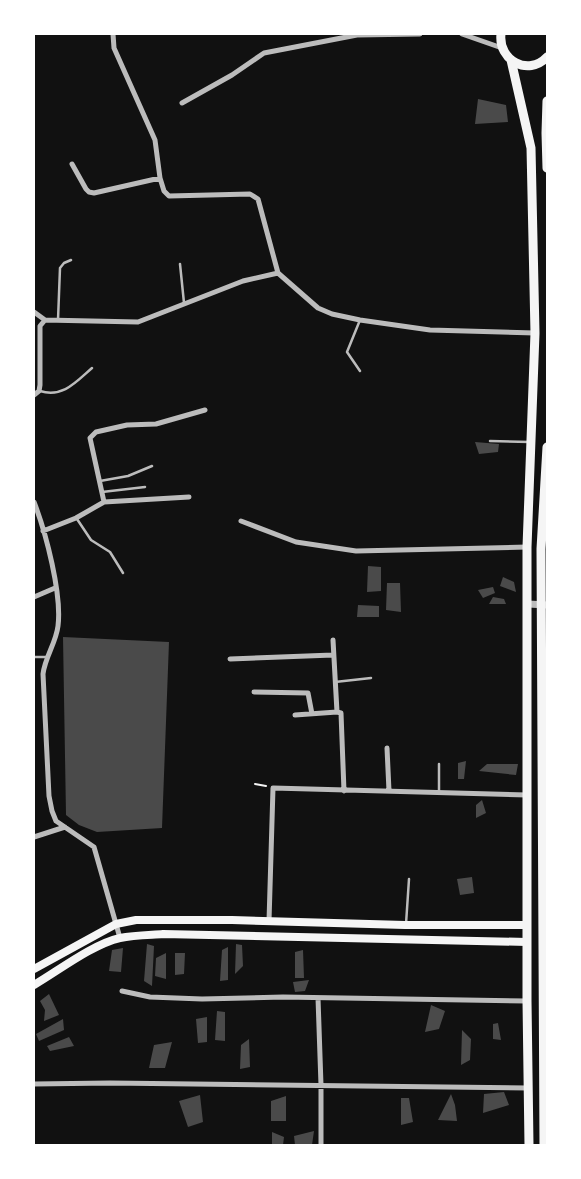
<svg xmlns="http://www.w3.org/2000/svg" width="581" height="1179" font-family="'Exo 2',sans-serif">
  <rect width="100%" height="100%" fill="#111"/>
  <path fill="#4a4a4a" d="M478,99L506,105L508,122L475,124Z
    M475,442L499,444L498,452L479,454Z
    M368,566L381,567V591L367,592Z
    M503,577L514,582L516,592L500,586Z
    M387,583H400L401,612L386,610Z
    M493,587L495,593L483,598L478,590Z
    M493,597L504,599L506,604H489Z
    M358,605L379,606V617H357Z
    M63,637L169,642L162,828L97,832L79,825L66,815Z
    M466,761L464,779H458V763Z
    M487,764H518L516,775L479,771Z
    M482,800L486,813L476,818V805Z
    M472,877L474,893L460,895L457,879Z
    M147,944L154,946L152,986L144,981Z
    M236,944L242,945L243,966L235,974Z
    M228,947V980L220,981L222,950Z
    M123,948L121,972L109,971L112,950Z
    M303,950L304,978H295V952Z
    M166,953V979L155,976L156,958Z
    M175,953H185L184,974L175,975Z
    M309,980L305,991L295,992L293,982Z
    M49,994L59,1015L44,1021L45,1010L40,1001Z
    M431,1005L445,1011L439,1029L425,1032Z
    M217,1011L225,1012V1041L215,1040Z
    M207,1017V1042L198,1043L196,1019Z
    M63,1019L64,1030L39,1041L36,1034Z
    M498,1023L501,1040L493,1039V1024Z
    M462,1030L471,1039L470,1060L461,1065Z
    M69,1037L74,1046L50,1051L47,1046Z
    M249,1039L250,1067L240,1069L241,1045Z
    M172,1042L165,1068H149L154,1045Z
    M504,1092L509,1105L483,1113L484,1094Z
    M451,1094L455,1105L457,1121L438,1120Z
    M200,1095L203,1122L188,1127L179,1101Z
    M286,1096V1121H271V1101Z
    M401,1098H409L413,1122L401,1125Z
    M314,1131L312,1145H295L294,1136Z
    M272,1132L284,1137L283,1145H272Z"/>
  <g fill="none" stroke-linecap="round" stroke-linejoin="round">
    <path stroke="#f5f5f5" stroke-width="2" d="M255,784L266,786"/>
    <path stroke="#bcbcbc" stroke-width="2.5" d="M180,264L184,303
      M58,320L60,268L64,263L71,260
      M360,371L347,352L360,320
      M40,391C63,398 76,382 92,368
      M490,441L530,442
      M100,481L128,476L152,466
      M102,492L145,487
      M77,519L91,540L110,552L123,573
      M34,657H46
      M335,682L371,678
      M439,764V791
      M406,924L409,879"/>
    <path stroke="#bcbcbc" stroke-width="5" d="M113,34L114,48L155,140L160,178L164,191L169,196L250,194L258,199L278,273
      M462,34L502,48
      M182,103L232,75L264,53L357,35L420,34
      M72,164L86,189L89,192L94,193L160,178
      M34,312L45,320L138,322L243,281L278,273L318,308L332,314L360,320L430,330L535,333
      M34,395L39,391L40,385V326L45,320
      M34,502C46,533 62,594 58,626C56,643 45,657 43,674L49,796L52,811L56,821L94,847L120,938
      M104,502L90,438L96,432L127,425L156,424L205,410
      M241,521L296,542L356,551L527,547
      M43,531L76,518L104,502L189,497
      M34,597L55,588
      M333,640L337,712
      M230,659L333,655
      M254,692L308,693L312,714
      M295,715L337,712L341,713L344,791
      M387,748L389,791
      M34,837L65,827
      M269,921L273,788L527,795
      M122,991L150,997L202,999L283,997L527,1001
      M318,998L321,1085V1145
      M34,1084L110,1083L528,1088"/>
    <path stroke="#bcbcbc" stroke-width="7" d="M528,604L547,605"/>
    <path stroke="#f5f5f5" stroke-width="8" d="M34,969L116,924L136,920H232L405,925H527
      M34,985C58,971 93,944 120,938C134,935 149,935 163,934L527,942"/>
    <path stroke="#f5f5f5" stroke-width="9" d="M501,34C498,60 528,77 547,57
      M511,60L531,148L535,333L527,547V1001L529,1145
      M547,101L546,133L547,168
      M544,1145L541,549L547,447"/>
  </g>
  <rect width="581" height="1179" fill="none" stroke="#ffffff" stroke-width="70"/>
</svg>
